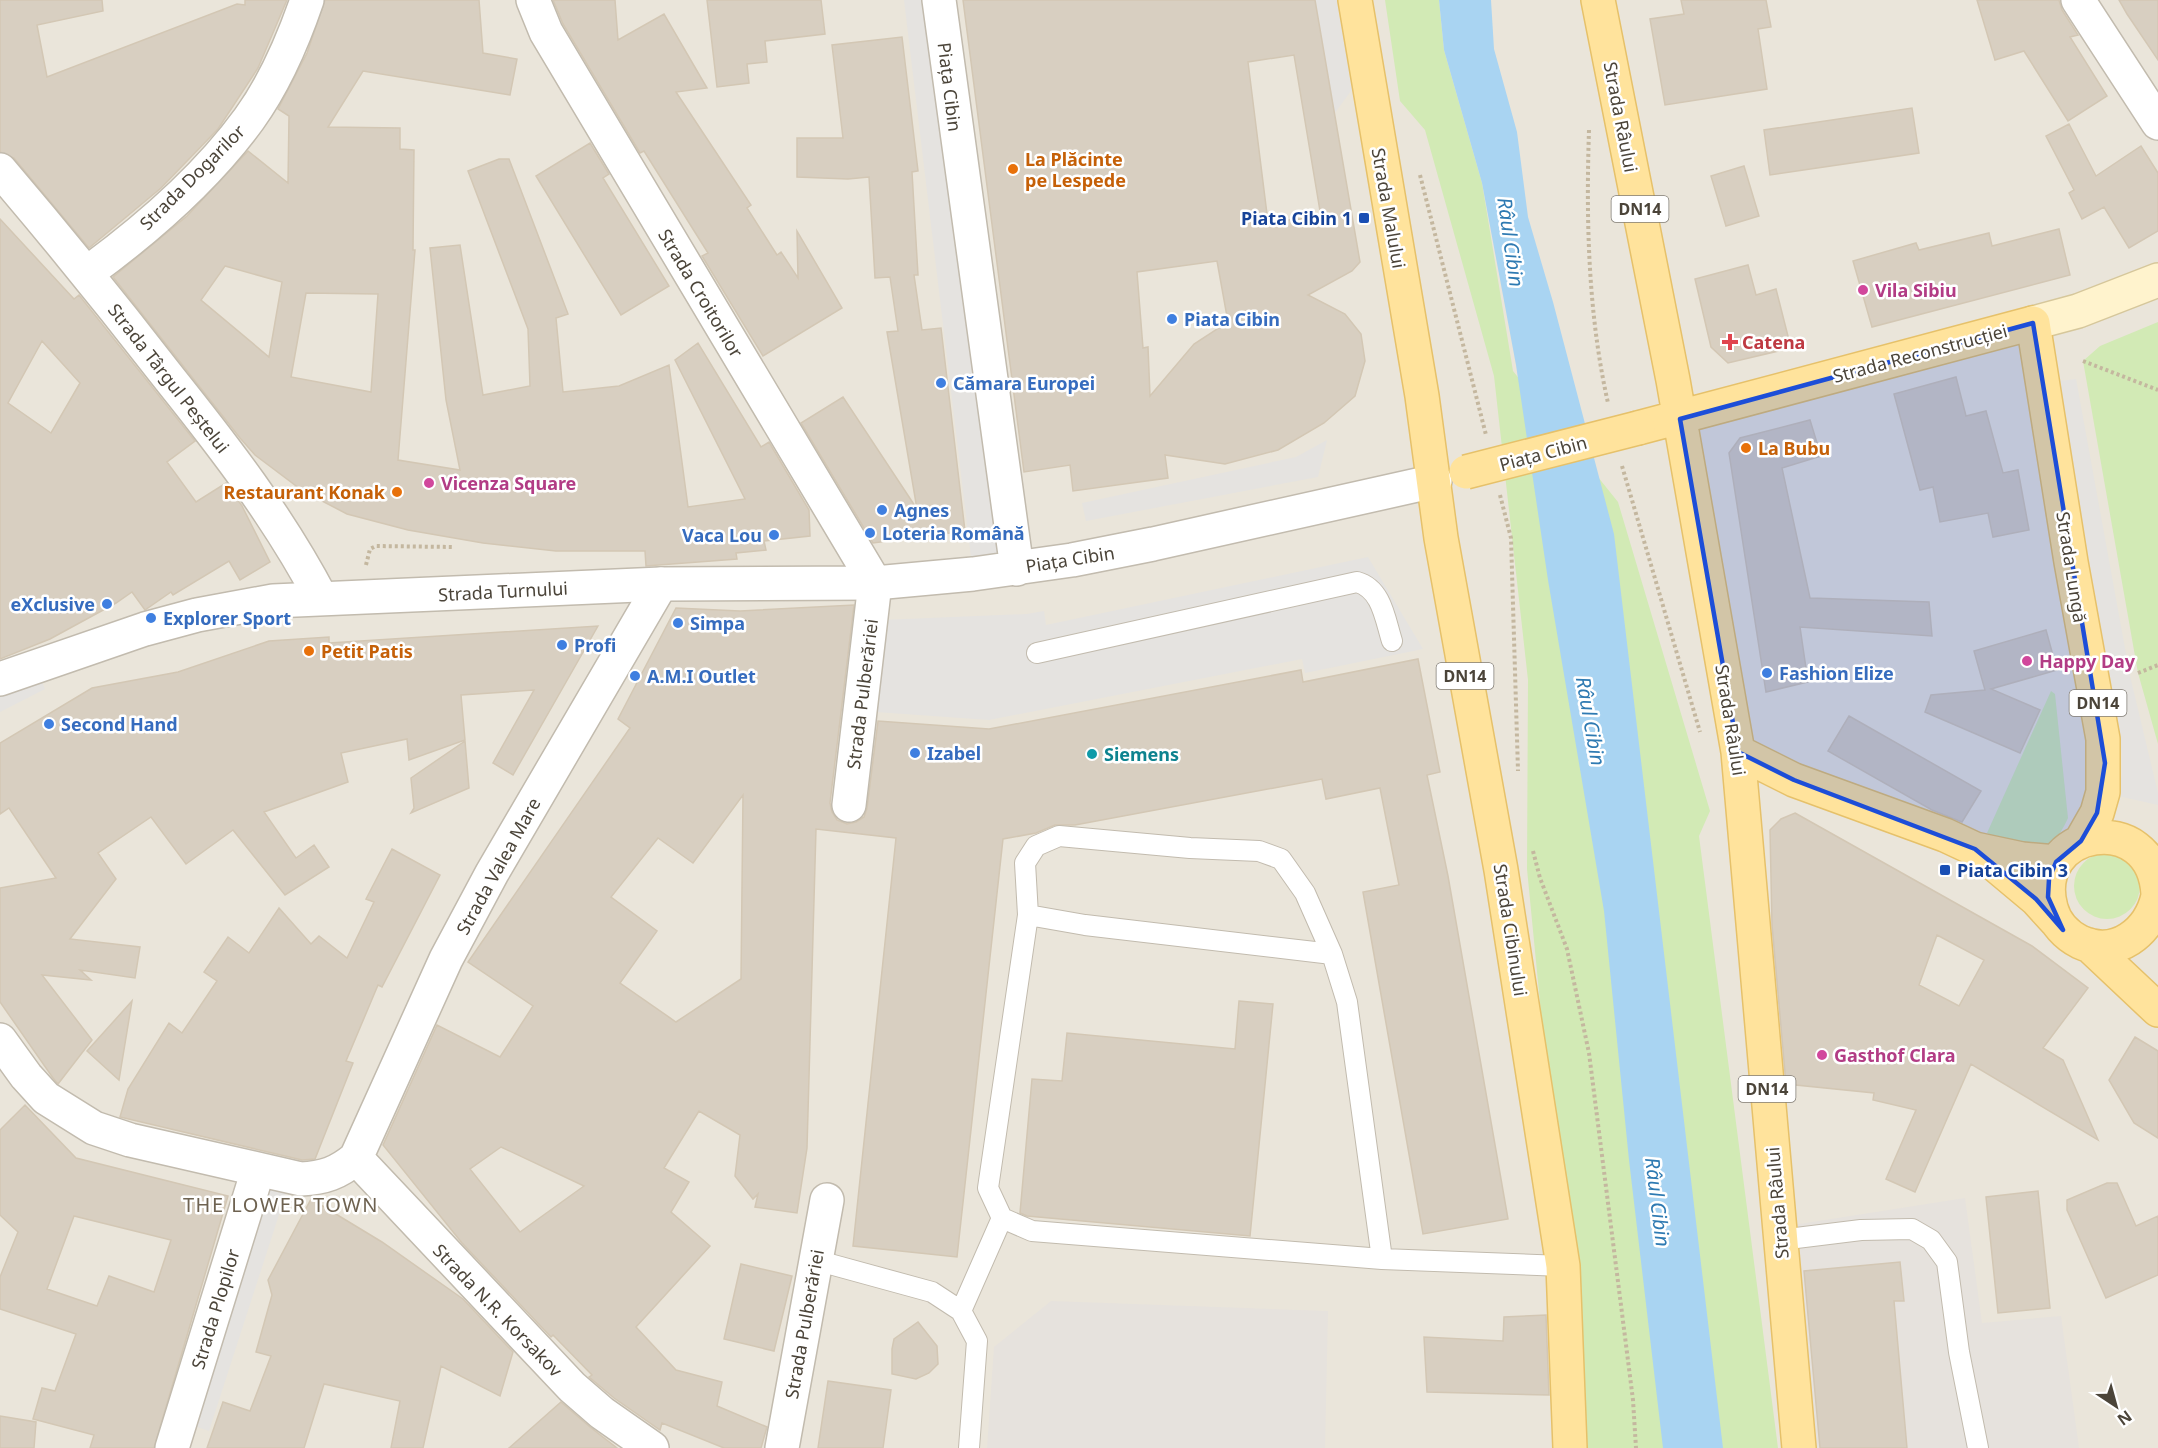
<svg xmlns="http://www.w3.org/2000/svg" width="2158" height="1448" font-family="'Noto Sans',sans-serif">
  <rect width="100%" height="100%" fill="#f6f3ec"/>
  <path fill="#eae5da" d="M0,0H2158V1448H0Z"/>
  <path fill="#e6e2dd" d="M1965,1198L1982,1323L2061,1316L2079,1448H1814L1793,1225Z
    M1051,1301L1328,1311L1325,1448H987L994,1347Z"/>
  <path fill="#d2eab5" d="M1385,0H1439L1444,50L1482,183L1513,371L1618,502L1710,811L1699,836L1778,1448H1570L1566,1269L1527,869L1528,680L1494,376L1425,130L1400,101Z
    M2158,322V744L2138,673L2083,361L2100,346Z
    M2051,691L2055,694L2068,818C2047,865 2023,851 1987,833Z
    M2074 886a33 33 0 1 1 66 0a33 33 0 1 1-66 0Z"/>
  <path fill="#e5e3e0" d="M904,0H939L1001,571L973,574Z
    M1315,0H1339L1354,87L1334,114Z
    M2076,379L2130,676L2158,793V805L2118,796L2122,775V753L2052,382Z
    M1327,440L1318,477L1086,521L1082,503L1296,457Z
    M1368,557L1423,649L1305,673L1302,659L989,720L876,712L882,620L1027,614L1044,611L1046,625Z
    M35,666L45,689L0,712V679Z
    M256,1179L287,1190L209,1431L180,1421Z"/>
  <path fill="#a9d4f2" d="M1439,0H1491L1494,49L1517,132L1528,217L1553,302L1614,534L1723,1448H1663L1629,1160L1604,911L1548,580L1516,365L1482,183L1444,50Z"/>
  <path fill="#d8cfc1" stroke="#d3c7b4" stroke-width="1.5" fill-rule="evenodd" d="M0,0H102L103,11L37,25L47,77L237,4L245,5V0H287L258,68L218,129L161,188L89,248L14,158L0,152Z
    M325,0H479L483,53L517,59L510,95L363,71L328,127L400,128V149L414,150L413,250H415L398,460L460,470L446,400L430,248L460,245L483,395L530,386L528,329L468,171L499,159H509L568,314L556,318L563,392L619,386L669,365L688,507L745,499L675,360L698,343L761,447L769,442L809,510L810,536L764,541L766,550L736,553L737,559L646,566L645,551H556L483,543L408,530L347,514L303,491L255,455L240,438L113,277L187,216L248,151L288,183L289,116L278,109L307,53ZM225,266L282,282L269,357L201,300ZM306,293L378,294L371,392L291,377Z
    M553,0H615L618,40L664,14L707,88L676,92L751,205L747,208L777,255L781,252L798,278L797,231L842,308L763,356L702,256L708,253L644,151L640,153L563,24Z
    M707,0H821L825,34L765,41L767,62L747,64L749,83L717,87Z
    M963,0H1315L1360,262L1352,271L1308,295L1345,314L1361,334L1365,361L1355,396L1324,423L1278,450L1225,464L1165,455L1168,478L1073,491L1070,465L1024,472ZM1294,55L1321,217L1268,222L1248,62ZM1217,261L1228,322L1194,344L1150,396L1148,347L1143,348L1137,272Z
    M1681,0H1766L1771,27L1758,29L1767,89L1665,105L1650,19L1684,14Z
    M1977,0H2059L2062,10L2078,35L2070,37L2107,96L2068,121L2024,51L1995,60Z
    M2119,0H2158V60L2127,14Z
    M902,37L918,171L912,172L918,275H914L922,330L941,328L965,531L873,543L801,423L843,397L917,509L887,332L898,331L890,277L875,278L869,177L848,179L797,177V138H843L832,45Z
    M1912,108L1919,153L1770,175L1764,130Z
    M2069,124L2096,176L2141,146L2158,173V231L2129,248L2104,207L2082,219L2069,193L2074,190L2046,136Z
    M590,143L609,174L603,178L669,286L621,315L536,176Z
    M1744,166L1759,216L1726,226L1711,176Z
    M0,219L74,299L79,295L195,441L167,462L196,502L226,483L242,506L270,562L240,580L229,561L173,595L171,592L145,610L132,592L116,603L50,639L0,659ZM42,341L80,383L51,433L8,403Z
    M2059,229L2070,275L1872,327L1853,261L1916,243L1919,250L1989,233L1992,246Z
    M1748,265L1756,295L1776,289L1791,348L1728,363L1711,347L1695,279Z
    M1956,377L1966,416L1986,411L2003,473L2018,470L2029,530L1993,537L1988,513L1940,522L1933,487L1920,490L1894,394Z
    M1810,420L1821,456L1782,468L1810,598L1929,602L1932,636L1800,627L1808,682L1766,692L1729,453L1740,438Z
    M854,605L830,803L832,812L837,820L847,824L856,822L864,817L867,808L878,721L989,729L1301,670L1303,682L1418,659L1440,772L1427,775L1448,876L1508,1219L1423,1234L1363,892L1399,885L1380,788L1326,799L1322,779L1075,825H1055L1036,833L1003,839L957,1257L853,1246L896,838L816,829L807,1148L797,1213L755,1207L758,1194L753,1199L735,1176L740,1135L699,1111L664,1168L689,1182L671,1212L710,1246L636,1327L676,1370L722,1382L717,1406L767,1427L761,1448H724L662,1423L660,1430L614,1398L589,1377L592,1375L553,1335L551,1337L462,1243L383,1145L437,1025L500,1057L533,1006L468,962L630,728L618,719L676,608L740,611ZM743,795L741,979L676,1022L620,983L657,931L611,897L658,838L693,863ZM501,1147L584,1186L520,1232L470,1169Z
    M598,626L513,775L493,763L534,690L461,695L465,740L409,760L407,739L341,753L348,782L264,812L296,858L314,845L329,867L285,895L233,830L186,864L151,817L98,853L116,879L70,939L140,947L135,978L80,970L91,980L42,975L92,1040L58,1084L53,1078L0,1002V888L56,878L9,808L0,814V743L92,688L178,672L269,641L329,637V643Z
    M2046,630L2057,670L1991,689L2040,710L2020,753L1925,712L1931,695L1985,690L1974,651Z
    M1849,716L1981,791L1962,822L1932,810L1828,751Z
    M465,741L469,788L411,813L414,808L411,778Z
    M1795,813L2032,946L2088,988L2043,1048L2063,1060L2098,1140L1971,1064L1915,1192L1886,1179L1916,1110L1873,1100L1874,1093L1786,1084L1772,925L1770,830L1781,819ZM1937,935L1984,960L1959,1006L1919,985Z
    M392,849L440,875L382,987L378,985L346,1061L353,1063L315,1159L302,1160L120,1117L128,1089L169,1023L182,1033L217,981L204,972L228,937L249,953L279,908L311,944L319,936L347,958L374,902L366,899Z
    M132,1001L119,1080L87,1051Z
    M1239,1001L1273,1004L1250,1236L1027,1216L1020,1213L1032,1079L1062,1081L1067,1033L1235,1049Z
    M2135,1037L2158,1051V1138L2134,1123L2109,1080Z
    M25,1105L76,1158L228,1196L154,1448H90L94,1435L33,1419L42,1388L55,1391L76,1334L0,1309V1277L18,1232L0,1215V1130ZM74,1216L171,1240L154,1292L109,1276L97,1306L47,1289Z
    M2107,1183H2117L2136,1226L2158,1216V1275L2106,1298L2067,1210V1200Z
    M2038,1191L2050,1308L1998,1313L1986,1197Z
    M311,1199L382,1242L463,1299L513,1352L500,1396L441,1366L423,1448H391L400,1401L324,1384L304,1448H207L223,1402L250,1411L271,1356L256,1352L272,1295L268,1280Z
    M1900,1262L1904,1301H1894L1907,1448H1820L1804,1271Z
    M741,1264L792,1276L774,1351L724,1339Z
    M1546,1315L1549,1395L1427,1392L1424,1337L1503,1341L1504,1317Z
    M918,1322L937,1346L938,1364L929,1373L916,1379L892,1374V1349L894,1339Z
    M828,1381L891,1390L883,1448H818Z
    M561,1402L590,1427L617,1448H509Z
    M0,1416L36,1422L34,1448H0Z"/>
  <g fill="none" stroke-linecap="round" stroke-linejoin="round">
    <g stroke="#c2bbae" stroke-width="22">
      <path id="service" d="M1037,653L1357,582C1382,589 1385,619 1392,641
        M1028,915L1025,863L1036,846L1059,836L1190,848L1259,851L1281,859L1305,893L1332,954
        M1780,1240L1861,1230L1912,1229L1931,1240L1947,1262L1959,1352L1978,1448
        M1382,1259L1347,1002L1332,954L1085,925L1028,915L988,1188L1002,1218L1032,1231L1382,1259L1563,1266
        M815,1260L932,1292L961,1311L977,1341L969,1448
        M961,1311L1002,1218"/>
    </g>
    <g stroke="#c2bbae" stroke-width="36">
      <path id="minor" d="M533,0L546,32L875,583L849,805
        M2078,0L2158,123
        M0,170C58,238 114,307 169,378C225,448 279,518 321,598
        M87,273C146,230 206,178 249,119C275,83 293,41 307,0
        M0,1040L26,1076L46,1098L94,1128L130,1140L301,1179C324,1178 338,1173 356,1158L446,959L492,873L661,584
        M356,1158L572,1387L602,1413L652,1448
        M172,1448L258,1170
        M782,1448L827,1200"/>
    </g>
    <g stroke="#c2bbae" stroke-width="36">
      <path id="tertiary" d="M939,0L1017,569
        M0,679L145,629L197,615L273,601L661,584L875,583L973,574L1072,560L1153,544L1435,481"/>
    </g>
    <g stroke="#d6c79b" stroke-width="36">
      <path id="secondary" d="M2033,323L2078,311L2158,280"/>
    </g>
    <g stroke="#e6c16a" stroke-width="36">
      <path id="primary" d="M1355,0L1422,396L1441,538L1501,870L1563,1266L1570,1448
        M1598,0L1673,380L1738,752L1799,1448
        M1638,428L2033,323L2071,562L2103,739V792L2097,813L2081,841
        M1738,752L1794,780L1945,835L1975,849L2022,859L2056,862
        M1981,853L2036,899L2056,921
        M2158,894C2153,806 2029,828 2051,908C2055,923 2066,935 2080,942C2116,959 2150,932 2158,896
        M2089,945L2158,1010"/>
    </g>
    <path stroke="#c4b79f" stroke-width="4" stroke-dasharray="3 3" stroke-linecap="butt" d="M1589,130C1586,220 1588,314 1608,403
      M1420,175L1486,435
      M2083,361L2158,390
      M1622,466L1700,732
      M1500,495L1511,538L1518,771
      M366,565L370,549L376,546L454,547
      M2138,673L2158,665
      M1533,851L1540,878L1567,949L1589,1053L1633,1400L1636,1448"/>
    <use href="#service" stroke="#fff" stroke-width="20"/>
    <use href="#minor" stroke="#fff" stroke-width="33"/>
    <use href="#tertiary" stroke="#fff" stroke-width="33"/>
    <use href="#secondary" stroke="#fff3cd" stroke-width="33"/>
    <use href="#primary" stroke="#ffe39c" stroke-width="33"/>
    <g stroke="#e6c16a" stroke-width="36" stroke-linecap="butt">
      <path id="primary-bridge" d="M1466,472L1638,428"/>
    </g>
    <use href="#primary-bridge" stroke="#ffe39c" stroke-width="33"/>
  </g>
  <path fill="#1d4ed8" fill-opacity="0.2" stroke="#1d4ed8" stroke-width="4.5" stroke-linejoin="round" d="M2033,323L2105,763L2097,813L2081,841L2056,862L2049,879L2048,897L2063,930L2036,899L1975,849L1794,780L1738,752L1680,419Z"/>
  <g fill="#e8710a" stroke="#fff" stroke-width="2">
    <circle cx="1013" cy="169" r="6"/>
    <circle cx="1746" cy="448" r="6"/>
    <circle cx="397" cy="492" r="6"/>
    <circle cx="309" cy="651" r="6"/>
  </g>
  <g fill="#1a4fb4" stroke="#fff" stroke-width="2">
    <rect x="1358" y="212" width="12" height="12" rx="3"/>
    <rect x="1939" y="864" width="12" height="12" rx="3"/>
  </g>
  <g fill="#d1479c" stroke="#fff" stroke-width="2">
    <circle cx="1863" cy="290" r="6"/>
    <circle cx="429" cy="483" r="6"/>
    <circle cx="2027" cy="661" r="6"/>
    <circle cx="1822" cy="1055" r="6"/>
  </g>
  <g fill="#3f7fe0" stroke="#fff" stroke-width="2">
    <circle cx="1172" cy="319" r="6"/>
    <circle cx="941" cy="383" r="6"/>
    <circle cx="882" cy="510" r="6"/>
    <circle cx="870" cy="533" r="6"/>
    <circle cx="774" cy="535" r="6"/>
    <circle cx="107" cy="604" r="6"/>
    <circle cx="151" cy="618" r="6"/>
    <circle cx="678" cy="623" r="6"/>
    <circle cx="562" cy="645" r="6"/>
    <circle cx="1767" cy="673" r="6"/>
    <circle cx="635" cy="676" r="6"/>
    <circle cx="49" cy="724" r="6"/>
    <circle cx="915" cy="753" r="6"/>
  </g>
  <path fill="#e0444e" stroke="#fff" stroke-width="2" d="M1727 333h6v6h6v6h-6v6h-6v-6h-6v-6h6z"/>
  <circle fill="#0f9aa8" stroke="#fff" stroke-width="2" cx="1092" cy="754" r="6"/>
  <g text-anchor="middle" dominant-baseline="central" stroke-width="5" stroke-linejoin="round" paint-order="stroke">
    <g fill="#fff" stroke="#817c74" stroke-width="1.5">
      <rect x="1611.5" y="196" width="57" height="26" rx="4.5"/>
      <rect x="1436.5" y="663" width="57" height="26" rx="4.5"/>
      <rect x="2069.5" y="690" width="57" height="26" rx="4.5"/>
      <rect x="1738.5" y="1076" width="57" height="26" rx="4.5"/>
    </g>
    <g font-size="16" font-weight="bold" fill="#4b4439">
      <text x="1640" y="209">DN14</text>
      <text x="1465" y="676">DN14</text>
      <text x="2098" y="703">DN14</text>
      <text x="1767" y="1089">DN14</text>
    </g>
    <g font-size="18" fill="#4b4439" stroke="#fff">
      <text transform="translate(950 87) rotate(83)">Piața Cibin</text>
      <text transform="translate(1621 117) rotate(79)">Strada Râului</text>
      <text transform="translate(192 177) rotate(-45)">Strada Dogarilor</text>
      <text transform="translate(1389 208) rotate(80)">Strada Malului</text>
      <text transform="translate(701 293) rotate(59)">Strada Croitorilor</text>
      <text transform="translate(1920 353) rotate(-15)">Strada Reconstrucției</text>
      <text transform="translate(169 378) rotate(52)">Strada Târgul Peștelui</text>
      <text transform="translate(1543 453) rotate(-15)">Piața Cibin</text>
      <text transform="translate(1070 559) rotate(-9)">Piața Cibin</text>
      <text transform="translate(2072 567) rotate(81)">Strada Lungă</text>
      <text transform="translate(503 591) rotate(-3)">Strada Turnului</text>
      <text transform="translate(862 694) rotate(-83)">Strada Pulberăriei</text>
      <text transform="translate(1731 720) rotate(81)">Strada Râului</text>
      <text transform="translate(498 866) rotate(-61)">Strada Valea Mare</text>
      <text transform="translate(1511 930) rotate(81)">Strada Cibinului</text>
      <text transform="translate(1777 1203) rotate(-95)">Strada Râului</text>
      <text transform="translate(215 1309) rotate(-73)">Strada Plopilor</text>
      <text transform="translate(498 1310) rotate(46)">Strada N.R. Korsakov</text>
      <text transform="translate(804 1324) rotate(-80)">Strada Pulberăriei</text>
    </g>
    <g font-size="18" font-weight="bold" fill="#c56008" stroke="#fff" text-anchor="start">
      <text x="1025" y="159">La Plăcinte<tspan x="1025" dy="21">pe Lespede</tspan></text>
      <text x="1758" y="448">La Bubu</text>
      <text x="385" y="492" text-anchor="end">Restaurant Konak</text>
      <text x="321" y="651">Petit Patis</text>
    </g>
    <g font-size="18" font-weight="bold" fill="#164399" stroke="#fff" text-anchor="end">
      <text x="1352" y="218">Piata Cibin 1</text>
      <text x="1957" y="870" text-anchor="start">Piata Cibin 3</text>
    </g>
    <g font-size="18" font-weight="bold" fill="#b23c85" stroke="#fff" text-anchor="start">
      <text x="1875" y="290">Vila Sibiu</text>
      <text x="441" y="483">Vicenza Square</text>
      <text x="2039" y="661">Happy Day</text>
      <text x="1834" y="1055">Gasthof Clara</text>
    </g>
    <g font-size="18" font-weight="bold" fill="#366cbe" stroke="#fff" text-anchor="start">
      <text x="1184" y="319">Piata Cibin</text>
      <text x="953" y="383">Cămara Europei</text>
      <text x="894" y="510">Agnes</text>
      <text x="882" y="533">Loteria Română</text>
      <text x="762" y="535" text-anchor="end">Vaca Lou</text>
      <text x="95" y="604" text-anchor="end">eXclusive</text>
      <text x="163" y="618">Explorer Sport</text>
      <text x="690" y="623">Simpa</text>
      <text x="574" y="645">Profi</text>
      <text x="1779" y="673">Fashion Elize</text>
      <text x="647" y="676">A.M.I Outlet</text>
      <text x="61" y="724">Second Hand</text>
      <text x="927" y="753">Izabel</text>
    </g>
    <g font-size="18" font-weight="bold" fill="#be3a42" stroke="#fff" text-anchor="start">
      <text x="1742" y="342">Catena</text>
    </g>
    <g font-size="18" font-weight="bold" fill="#0d838f" stroke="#fff" text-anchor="start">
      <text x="1104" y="754">Siemens</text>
    </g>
    <g font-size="20" font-style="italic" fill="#2e7ab2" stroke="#fff">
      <text transform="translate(1511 242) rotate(82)">Râul Cibin</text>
      <text transform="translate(1591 721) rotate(80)">Râul Cibin</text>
      <text transform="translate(1658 1202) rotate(83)">Râul Cibin</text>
    </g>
    <g font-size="20" letter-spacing="1.5" fill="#6e6250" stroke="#fff">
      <text x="281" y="1204">THE LOWER TOWN</text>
    </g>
  </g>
  <g transform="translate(2116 1406) rotate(144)" stroke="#ffffff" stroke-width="4.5" paint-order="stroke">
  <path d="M0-4.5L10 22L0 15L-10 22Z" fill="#4b4439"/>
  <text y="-9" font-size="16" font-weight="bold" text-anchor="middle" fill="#4b4439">N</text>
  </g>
</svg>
